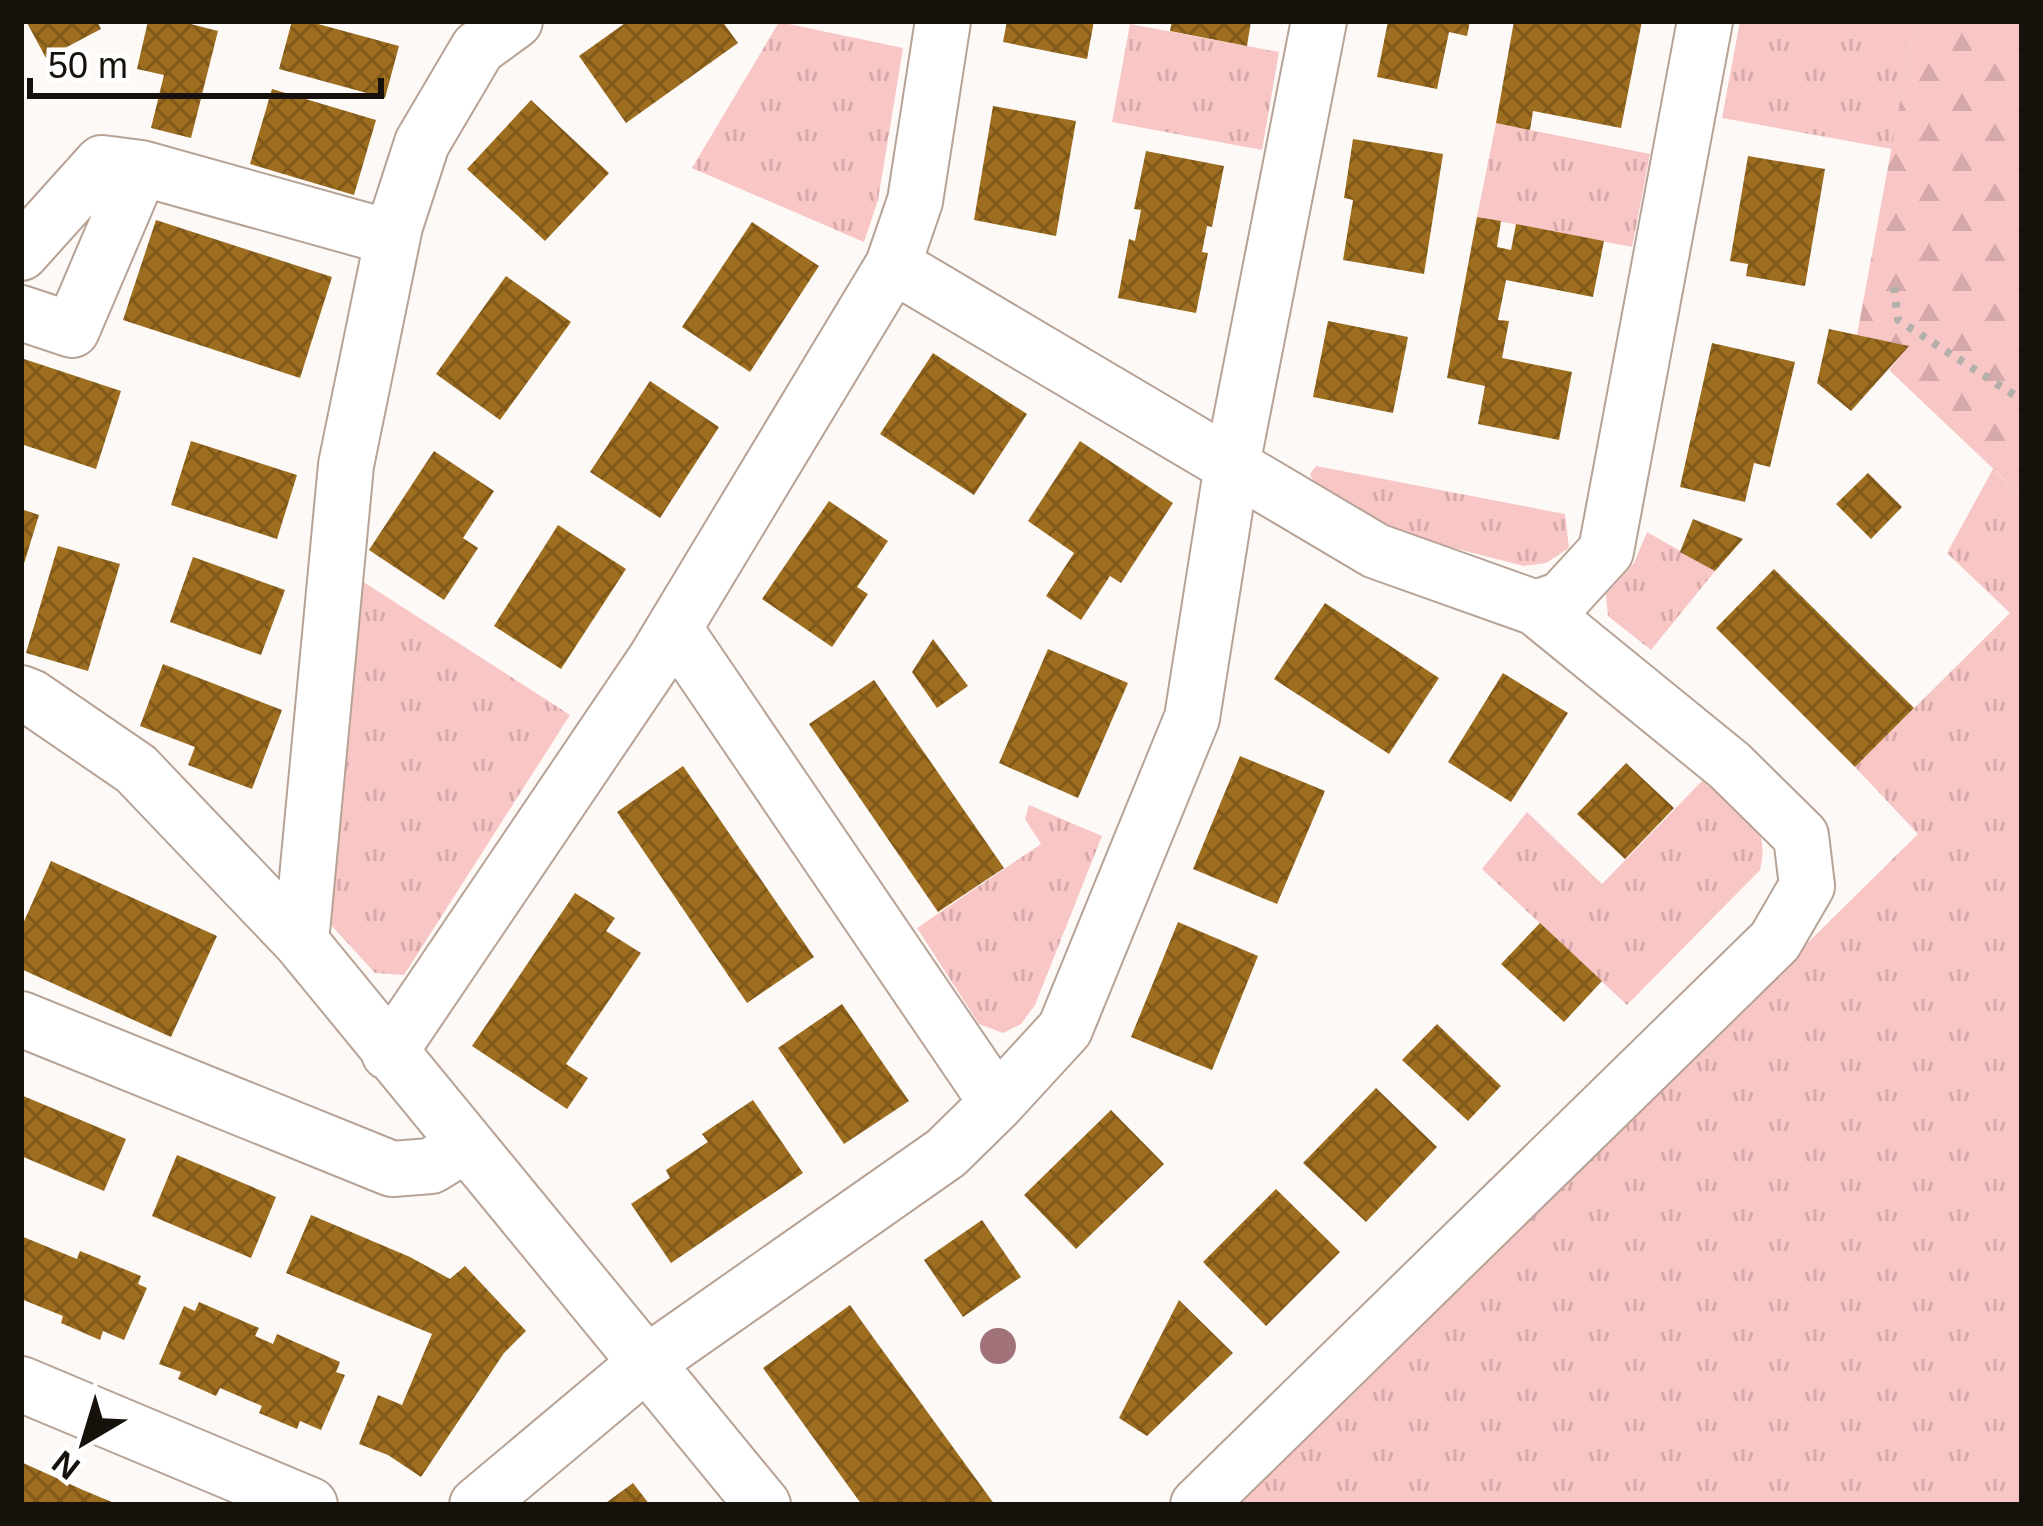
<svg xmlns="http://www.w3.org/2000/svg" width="2043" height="1526" font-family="Helvetica,sans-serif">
  <defs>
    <pattern id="grass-tufts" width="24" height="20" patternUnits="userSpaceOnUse" patternTransform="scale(3)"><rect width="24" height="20" fill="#f9c6c6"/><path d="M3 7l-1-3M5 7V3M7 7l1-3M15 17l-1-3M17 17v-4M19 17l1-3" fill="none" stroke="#d5a9a9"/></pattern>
    <pattern id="forest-firs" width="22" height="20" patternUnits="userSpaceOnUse" patternTransform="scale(3)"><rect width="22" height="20" fill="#f9c6c6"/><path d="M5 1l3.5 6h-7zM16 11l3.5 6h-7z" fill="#d5a9a9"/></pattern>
    <pattern id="building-cross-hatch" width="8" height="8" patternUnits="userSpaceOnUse" patternTransform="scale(3)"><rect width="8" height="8" fill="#9d6d20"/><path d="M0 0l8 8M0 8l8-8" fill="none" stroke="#7f581a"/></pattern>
  </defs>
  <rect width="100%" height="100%" fill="#fdf9f6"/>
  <path fill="url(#grass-tufts)" d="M1740,21H1915L1892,149L1722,118Z
    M779,22L903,48L878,200L864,242L692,168Z
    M1130,24L1279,52L1262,150L1112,122Z
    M1496,123L1650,154L1632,247L1477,217Z
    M1316,466L1565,514L1569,548L1546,563L1524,566L1375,528L1315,486L1310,474Z
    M1993,469L2022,496V1505H1237L1918,834L1855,767L2010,613L1947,553Z
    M1647,532L1715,571L1651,650L1608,616L1606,594L1634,563Z
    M362,581L570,715L404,975L375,973L331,925Z
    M1702,781C1739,810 1772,817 1760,870L1627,1005L1482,869L1527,812L1602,884Z
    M1029,805L1102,836L1035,1005L1021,1024L1003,1033L979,1024L917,928L1041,844L1025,819Z"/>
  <path fill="url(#forest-firs)" d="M1915,21H2022V496L1889,370L1908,346L1857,335Z"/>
  <path fill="url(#building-cross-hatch)" d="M26,21H97L101,29L46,58Z
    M148,21H179L218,31L191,138L151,128L164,75L137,69Z
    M292,21H307L399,46L385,98L279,69Z
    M628,21H722L738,43L626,123L579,56Z
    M1007,21H1094L1087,59L1003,42Z
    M1172,21H1251L1247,46L1170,31Z
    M1388,21H1470L1467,36L1449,32L1437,89L1377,77Z
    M1514,21H1642L1621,128L1533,111L1530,130L1496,123Z
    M272,89L376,120L354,195L250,164Z
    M531,100L609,173L545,241L467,169Z
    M993,106L1076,121L1056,236L974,220Z
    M1353,139L1443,154L1424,274L1343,260L1353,200L1344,198Z
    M1146,151L1224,166L1212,227L1207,226L1202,252L1208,253L1196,313L1118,298L1129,239L1135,241L1138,226L1141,210L1134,209Z
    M1748,156L1825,169L1805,286L1746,276L1748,264L1730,261Z
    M1477,217L1501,221L1497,247L1511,250L1516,224L1604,241L1593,297L1506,280L1498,320L1509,321L1502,358L1572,372L1559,440L1478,424L1485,386L1447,378Z
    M156,220L332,277L300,378L123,320Z
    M752,222L819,266L750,372L682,327Z
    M506,276L571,322L500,420L436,374Z
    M1328,321L1408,337L1393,413L1313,397Z
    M1829,329L1909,346L1851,411L1817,383Z
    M1712,343L1795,362L1770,467L1754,463L1745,502L1680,487Z
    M933,353L1027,414L974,495L880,434Z
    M21,358L121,391L96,469L21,444Z
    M650,381L719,427L660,518L590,472Z
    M191,441L297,475L277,539L171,505Z
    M1080,441L1173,503L1121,583L1110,576L1081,620L1046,596L1074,553L1028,521Z
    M434,451L494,491L463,538L478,548L444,600L369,550Z
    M1868,473L1902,507L1871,539L1836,504Z
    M829,501L888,541L857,587L868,594L832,647L762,599Z
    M21,509L39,515L22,570H21Z
    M1693,519L1743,539L1715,571L1680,552Z
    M558,525L626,569L561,669L494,626Z
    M58,546L120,564L88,671L26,653Z
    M193,557L285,590L261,655L170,622Z
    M1774,569L1914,708L1855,767L1716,628Z
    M1325,603L1439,678L1389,754L1274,679Z
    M933,639L968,686L937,708L912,672Z
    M1048,649L1128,683L1078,798L999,763Z
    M163,664L282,710L252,789L188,765L195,747L140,726Z
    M1503,673L1568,713L1511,802L1448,762Z
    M874,680L1004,868L938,912L809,724Z
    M1240,756L1325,791L1277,904L1193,869Z
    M1626,763L1674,808L1625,859L1577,814Z
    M683,766L814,957L747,1003L617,812Z
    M51,861L217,936L171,1037L21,969V928Z
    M575,893L615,918L606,931L641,953L566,1064L588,1078L567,1109L472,1046Z
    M1178,922L1258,956L1212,1070L1131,1037Z
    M1540,923L1602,981L1564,1022L1501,964Z
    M842,1004L909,1101L844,1144L778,1048Z
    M1437,1024L1501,1086L1468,1121L1402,1060Z
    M1376,1088L1437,1147L1366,1222L1303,1163Z
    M21,1095L126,1139L104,1191L21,1156Z
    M753,1100L803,1173L671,1263L631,1204L670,1178L666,1170L708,1142L702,1134Z
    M1111,1110L1164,1164L1076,1249L1024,1195Z
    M177,1155L276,1197L251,1258L152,1216Z
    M1276,1189L1340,1252L1266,1326L1203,1262Z
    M311,1215L410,1257L450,1279L465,1266L526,1331L504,1353L421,1477L388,1455L359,1444L378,1395L402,1405L432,1334L286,1273Z
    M982,1220L1021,1277L963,1317L924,1260Z
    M21,1236L77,1259L80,1251L141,1276L138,1284L147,1288L124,1340L103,1331L100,1340L61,1323L63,1316L21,1299Z
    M1179,1300L1233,1353L1147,1436L1119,1418Z
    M199,1302L259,1328L255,1336L273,1344L277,1334L340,1362L336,1372L345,1375L321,1430L300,1421L297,1429L259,1413L262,1406L220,1388L216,1396L178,1379L181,1372L159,1364L184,1306L195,1311Z
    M850,1305L875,1340L995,1505H862L763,1368Z
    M21,1462L83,1490L119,1505H21Z
    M633,1483L650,1505H603Z"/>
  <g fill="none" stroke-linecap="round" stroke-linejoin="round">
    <g stroke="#b6a396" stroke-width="58">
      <path id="minor" d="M21,253L102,163L141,168L392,238
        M893,265L1376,551L1536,608L1730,766L1801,836L1807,886L1775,941L1198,1505
        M21,313L72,330L141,168
        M1536,608L1562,599L1606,551L1705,21
        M674,628L997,1103
        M21,693L31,697L136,769L301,942L763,1505
        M301,942L346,465L395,226L422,143L478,48L515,21
        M21,1019L392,1169L431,1166L465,1145
        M389,1053L656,658L893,265L915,201L943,21
        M21,1384L310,1505
        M477,1505L645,1364L946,1153L997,1103L1065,1029L1192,718L1232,465L1319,21"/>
    </g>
    <path stroke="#b3afab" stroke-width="8" stroke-dasharray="6 9" stroke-linecap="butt" d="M1894,287L1898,320L2022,400"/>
    <use href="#minor" stroke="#fff" stroke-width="54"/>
  </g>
  <circle fill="#a1727a" cx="998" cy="1346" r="18"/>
  <rect width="2043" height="1526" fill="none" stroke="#17110c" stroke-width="48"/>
  <g transform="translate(84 1442) rotate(218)" stroke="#ffffff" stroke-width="9" paint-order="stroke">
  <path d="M0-9L21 45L0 30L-21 45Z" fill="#17110c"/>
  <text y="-18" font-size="33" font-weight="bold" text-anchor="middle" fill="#17110c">N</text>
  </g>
  <path d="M30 78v18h351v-18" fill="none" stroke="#17110c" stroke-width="6"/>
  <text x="48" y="78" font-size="36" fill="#17110c" stroke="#ffffff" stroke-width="9" paint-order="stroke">50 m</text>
</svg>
